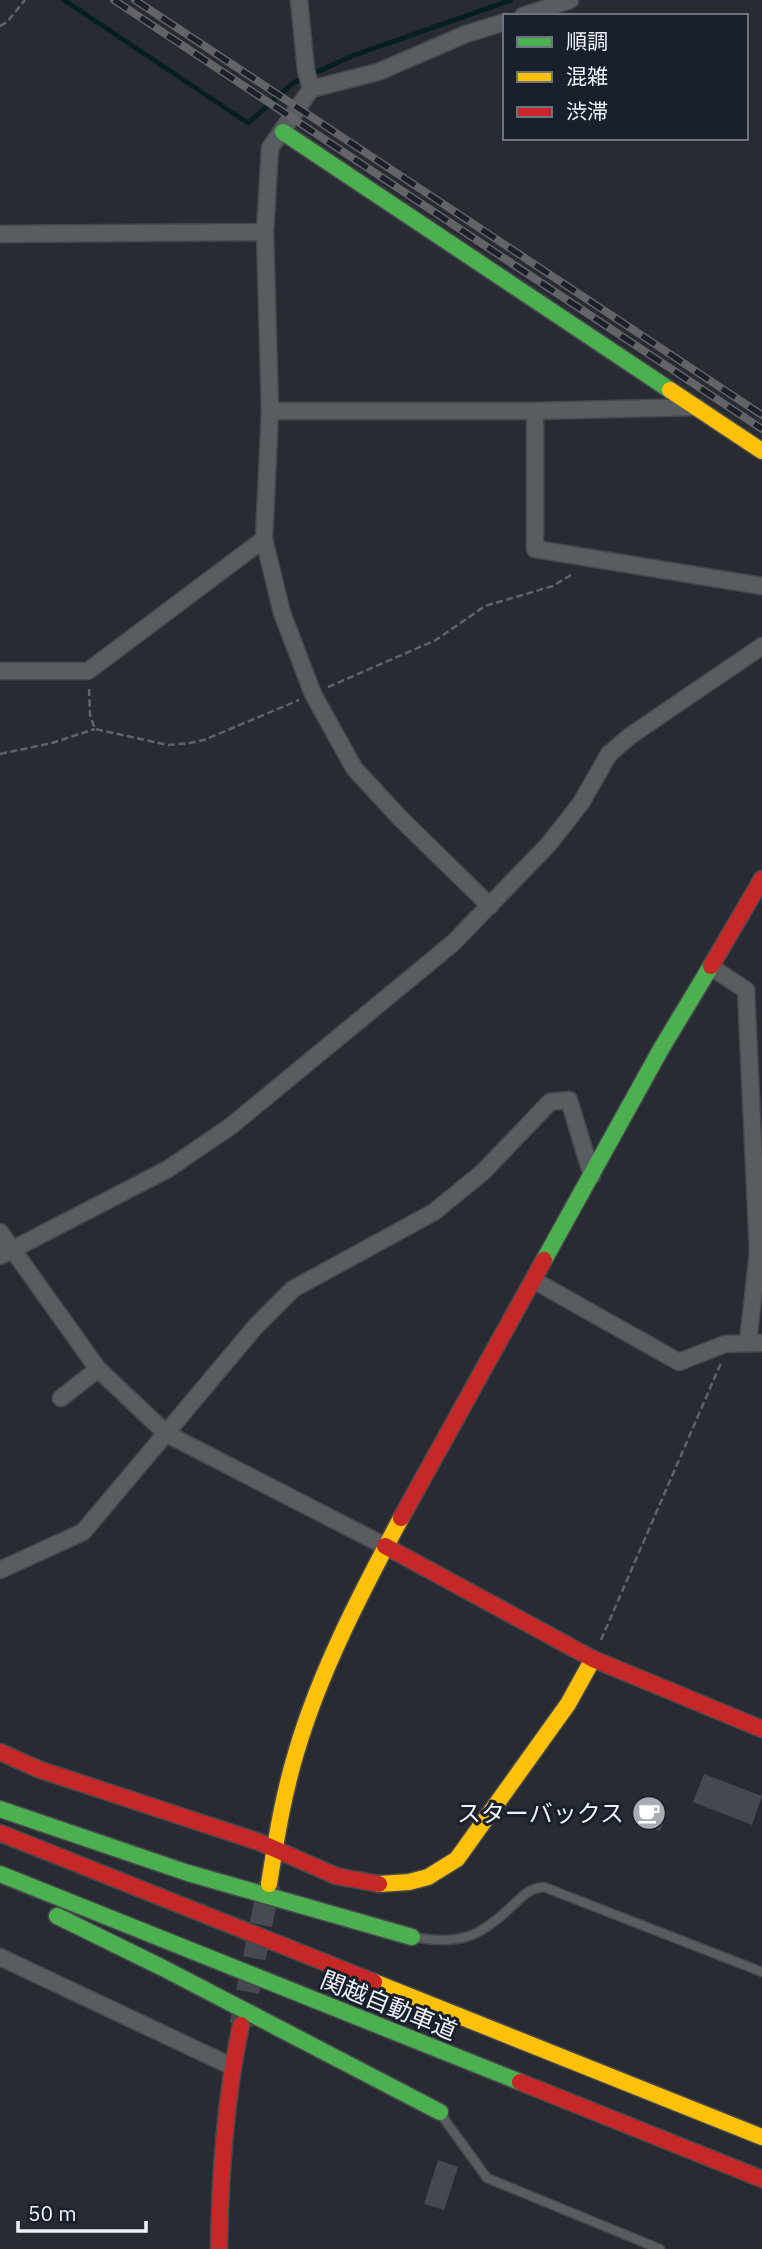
<svg xmlns="http://www.w3.org/2000/svg" width="762" height="2249" font-family="'IBM Plex Sans','Noto Sans JP',sans-serif">
  <rect width="100%" height="100%" fill="#282b31"/>
  <g fill="none" stroke-linecap="round" stroke-linejoin="round">
    <path stroke="#051f20" stroke-width="5" d="M64,0L248,123L293,83L352,56L511,0"/>
  </g>
  <path fill="#464851" d="M704,1774L762,1796L752,1825L693,1802Z
    M642,1801L668,1812L660,1831L634,1820Z
    M438,2160L458,2167L444,2210L424,2204Z"/>
  <g fill="none" stroke-linecap="round" stroke-linejoin="round">
    <path stroke="#46494f" stroke-width="23" stroke-dasharray="23 11" stroke-linecap="butt" d="M241,2025L269,1884"/>
    <g stroke="#46484e" stroke-width="11">
      <path id="lane" d="M419,1938C462,1945 482,1935 512,1906C523,1896 529,1888 544,1887L762,1972
        M442,2116L487,2178L660,2249"/>
    </g>
    <g stroke="#46484e" stroke-width="19">
      <path id="street" d="M299,0L306,70L311,89
        M523,16L570,0
        M0,234L265,232
        M270,411H535L697,407
        M535,411V549L762,586
        M0,671H88L264,539
        M490,906L400,818L354,768L313,694L282,613L264,539L270,411L265,232L270,148L311,89L378,72L466,34L505,22
        M711,967L746,990L758,1252L748,1342
        M0,1232L98,1369L167,1434L385,1546
        M0,1256L168,1169L231,1126L453,943L548,845L581,803L609,754L630,736L762,646
        M535,1281L679,1362L725,1344L762,1343
        M61,1398L98,1369
        M0,1570L83,1532L256,1326L293,1289L434,1212L483,1172L550,1102L569,1100L592,1176
        M0,1957L231,2066"/>
    </g>
    <g stroke="#46484e" stroke-width="19">
      <path id="fast" d="M283,132L670,390
        M544,1260L661,1049L711,966
        M0,1809L188,1873L412,1937
        M0,1874L520,2082
        M57,1916L163,1968L440,2112"/>
    </g>
    <g stroke="#46484e" stroke-width="19">
      <path id="slow" d="M670,390L762,451
        M269,1884C276,1840 283,1796 296,1753C320,1671 361,1593 401,1518
        M379,1884L409,1882L428,1877L457,1859L568,1704L593,1659
        M374,1982L762,2137"/>
    </g>
    <g stroke="#46484e" stroke-width="19">
      <path id="jam" d="M711,966L762,879
        M401,1518L544,1260
        M385,1546L593,1659L762,1729
        M0,1752L38,1769L259,1842L336,1876L379,1884
        M0,1833L374,1982
        M520,2082L762,2179
        M219,2249C220,2173 225,2099 241,2025"/>
    </g>
    <path stroke="#616368" stroke-width="2.5" stroke-dasharray="7 3.5" stroke-linecap="butt" d="M0,26L7,22L25,0
      M328,687L436,640L485,606L553,586L574,573
      M89,689L90,715L95,729L168,745L190,743L204,740L299,700
      M0,754L52,743L95,729
      M601,1640L721,1363"/>
    <use href="#lane" stroke="#595c61" stroke-width="8"/>
    <use href="#street" stroke="#595c61" stroke-width="16"/>
    <use href="#fast" stroke="#4caf50" stroke-width="16"/>
    <use href="#slow" stroke="#ffc107" stroke-width="16"/>
    <use href="#jam" stroke="#c62828" stroke-width="16"/>
    <g stroke="#626468" stroke-width="8">
      <path id="rail" d="M114,0L762,429
        M135,0L762,415"/>
    </g>
    <use href="#rail" stroke="#1a202b" stroke-width="5" stroke-dasharray="16" stroke-linecap="butt"/>
  </g>
  <defs>
    <g id="cafe-disc" transform="scale(1.75)"><circle r="9.5" fill="#a8acb3" stroke="#1a202b"/><path d="M-5.5-4.5H6V0H3Q3 3.5 0 3.5H-2.5Q-5.5 3.5-5.5 0ZM3-3.2v2h1.7v-2ZM-6 4.5H4V6H-6Z" fill="#fff"/></g>
  </defs>
  <g fill-rule="evenodd">
    <use href="#cafe-disc" x="649" y="1813"/>
  </g>
  <g text-anchor="middle" dominant-baseline="central" stroke-width="6" stroke-linejoin="round" paint-order="stroke">
    <g font-size="24" fill="#edf1f9" stroke="#1a202b" text-anchor="end">
      <text x="624" y="1813">スターバックス</text>
    </g>
    <g font-size="24" fill="#edf1f9" stroke="#1a202b">
      <text transform="translate(389 2005) rotate(22)">関越自動車道</text>
    </g>
  </g>
  <rect x="503" y="14" width="245" height="126" fill="#1a202b" stroke="#6e747d" stroke-width="2"/>
  <rect x="517" y="37" width="35" height="10" fill="#4caf50" stroke="#6e747d" stroke-width="2"/>
  <text x="566" y="49" font-size="21" fill="#edf1f9">順調</text>
  <rect x="517" y="72" width="35" height="10" fill="#ffc107" stroke="#6e747d" stroke-width="2"/>
  <text x="566" y="84" font-size="21" fill="#edf1f9">混雑</text>
  <rect x="517" y="107" width="35" height="10" fill="#c62828" stroke="#6e747d" stroke-width="2"/>
  <text x="566" y="119" font-size="21" fill="#edf1f9">渋滞</text>
  <path d="M18 2221v10h128v-10" fill="none" stroke="#edf1f9" stroke-width="3.5"/>
  <text x="28" y="2221" font-size="21" fill="#edf1f9" stroke="#1a202b" stroke-width="5" paint-order="stroke">50 m</text>
</svg>
